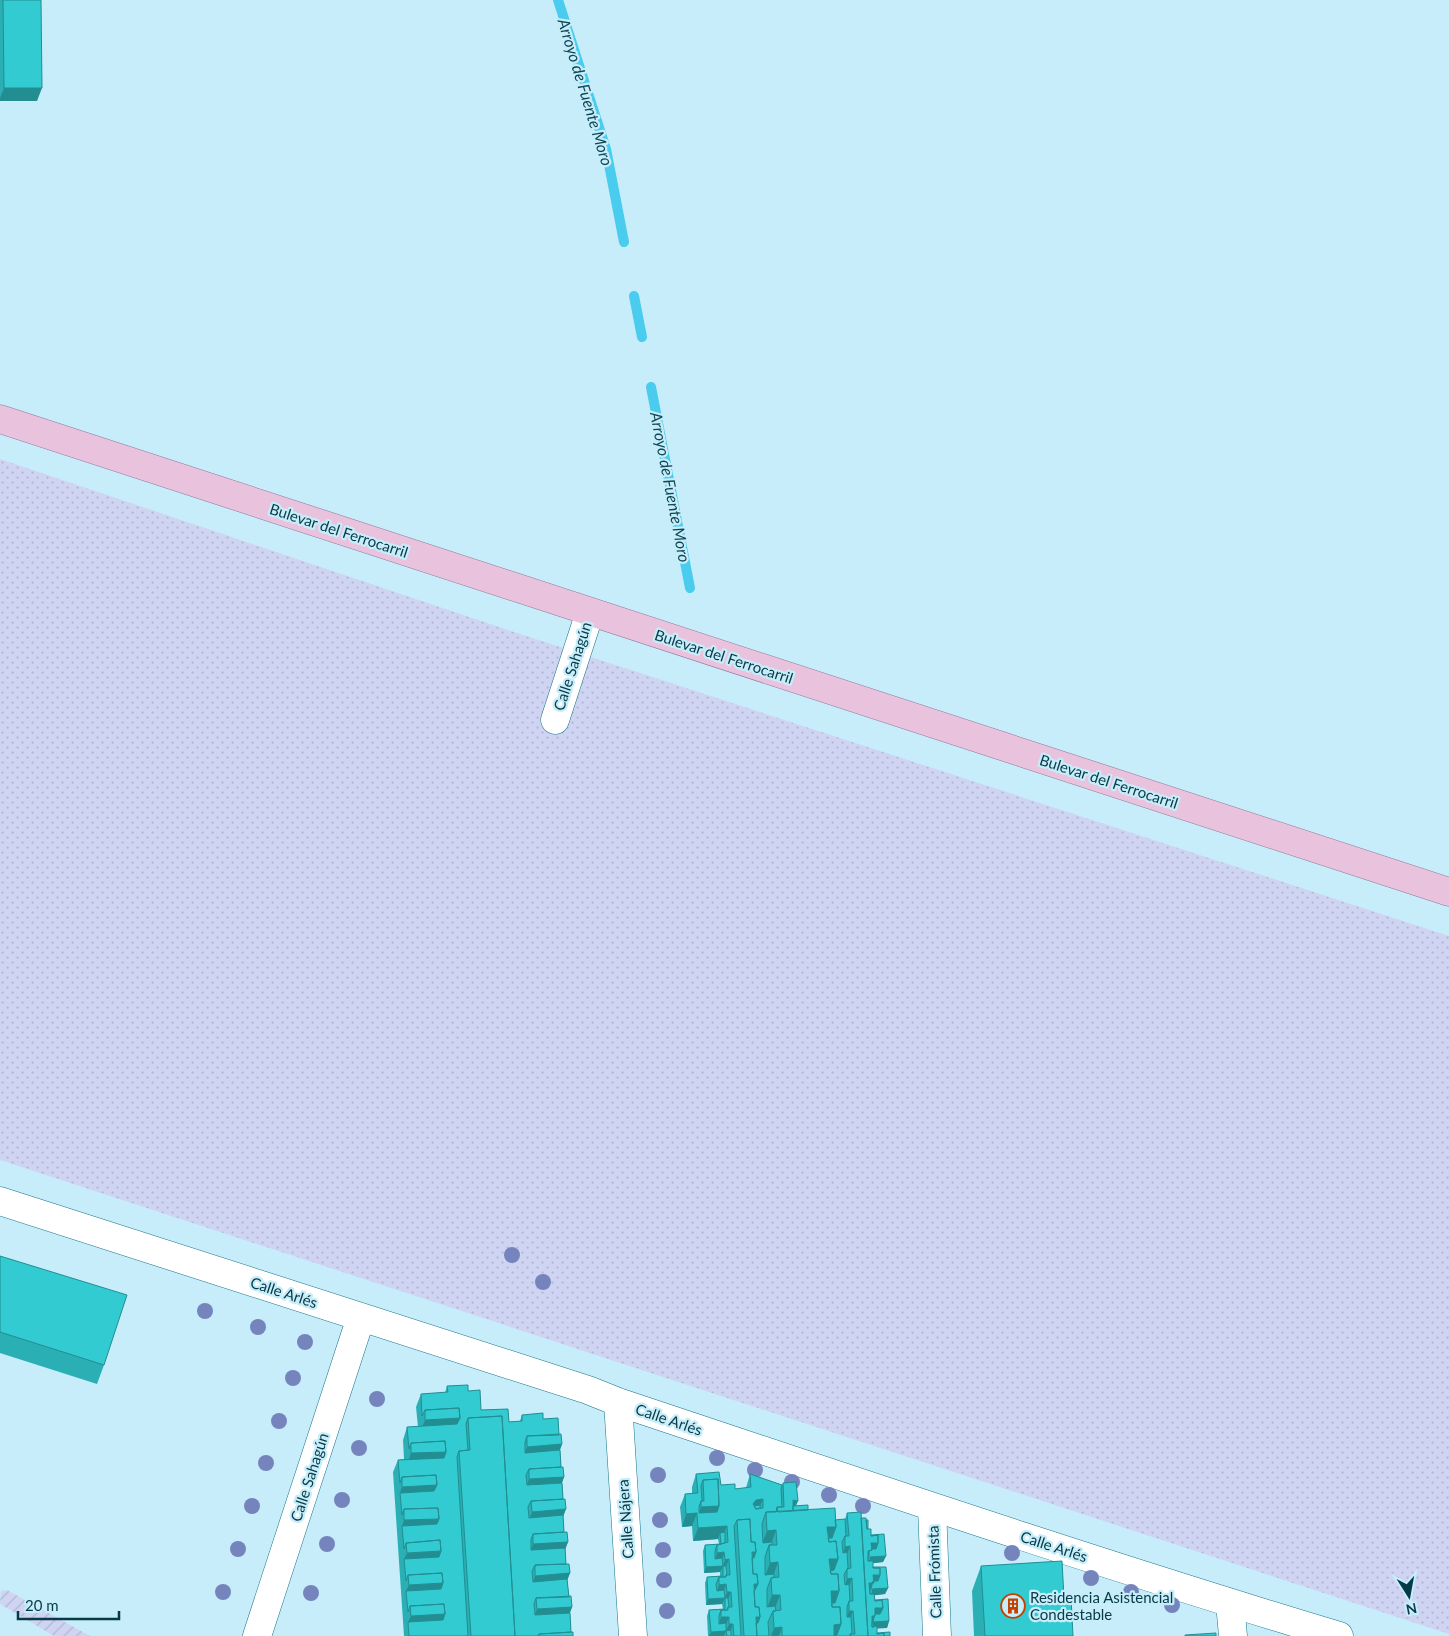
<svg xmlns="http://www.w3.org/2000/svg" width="1449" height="1636" font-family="Lato,sans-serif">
  <defs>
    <pattern id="grass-dots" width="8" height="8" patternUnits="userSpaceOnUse" patternTransform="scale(1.25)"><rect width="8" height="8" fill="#d0d4f3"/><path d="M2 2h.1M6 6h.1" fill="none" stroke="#b1b7d2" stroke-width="1.8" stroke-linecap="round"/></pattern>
    <pattern id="garden-furrows" width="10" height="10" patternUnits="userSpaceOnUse" patternTransform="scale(1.25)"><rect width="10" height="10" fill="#d0d4f3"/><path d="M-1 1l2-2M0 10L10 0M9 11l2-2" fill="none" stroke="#b1b7d2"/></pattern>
  </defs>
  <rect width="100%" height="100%" fill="#c6edf9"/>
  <path fill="url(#grass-dots)" d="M0,459L514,632L1449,936V1634L0,1160Z"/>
  <path fill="url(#garden-furrows)" d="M7,1590L90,1636H54L0,1604L1,1591Z"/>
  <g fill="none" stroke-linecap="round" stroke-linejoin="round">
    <path stroke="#49ccee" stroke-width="10" d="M558,0L606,149L624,242
      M634,296L642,337
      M651,387L690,588"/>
    <g stroke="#18748b" stroke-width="29">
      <path id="minor" d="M555,720L590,612
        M0,1201L588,1390L618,1402C858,1482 1097,1563 1339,1636
        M618,1402L633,1636
        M932,1507L937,1636
        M1230,1603L1233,1636
        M257,1636L361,1317"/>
    </g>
    <g stroke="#907899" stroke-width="29">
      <path id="major" d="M0,419L1449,892"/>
    </g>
    <use href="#minor" stroke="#fff" stroke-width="28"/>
    <use href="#major" stroke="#e9c2dd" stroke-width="28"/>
  </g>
  <g fill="#7684be">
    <circle cx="512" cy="1255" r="8"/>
    <circle cx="543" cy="1282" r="8"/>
    <circle cx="205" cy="1311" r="8"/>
    <circle cx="258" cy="1327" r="8"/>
    <circle cx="305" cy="1342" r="8"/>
    <circle cx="293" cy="1378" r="8"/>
    <circle cx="377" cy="1399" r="8"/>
    <circle cx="279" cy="1421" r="8"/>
    <circle cx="359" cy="1448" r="8"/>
    <circle cx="717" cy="1458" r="8"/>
    <circle cx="266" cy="1463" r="8"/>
    <circle cx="755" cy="1470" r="8"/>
    <circle cx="658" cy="1475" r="8"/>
    <circle cx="792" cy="1482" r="8"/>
    <circle cx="829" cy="1495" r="8"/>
    <circle cx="342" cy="1500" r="8"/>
    <circle cx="252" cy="1506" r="8"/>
    <circle cx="863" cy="1506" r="8"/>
    <circle cx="660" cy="1520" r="8"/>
    <circle cx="327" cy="1544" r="8"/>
    <circle cx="238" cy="1549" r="8"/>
    <circle cx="663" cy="1550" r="8"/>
    <circle cx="1012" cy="1553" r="8"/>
    <circle cx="1091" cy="1578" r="8"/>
    <circle cx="664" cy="1580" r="8"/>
    <circle cx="223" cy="1592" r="8"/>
    <circle cx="1131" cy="1592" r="8"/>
    <circle cx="311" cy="1593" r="8"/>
    <circle cx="1172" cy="1605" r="8"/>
    <circle cx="667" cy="1611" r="8"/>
  </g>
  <path fill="#2aafb4" d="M0,0H41L37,101H0Z
    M0,1256L104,1365L97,1384L0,1353Z
    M447,1386L468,1391L481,1410L509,1422L520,1421L522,1415L543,1419L559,1435L562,1444L560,1450L561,1467L564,1477L562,1483L563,1499L566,1509L563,1515L564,1532L568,1542L565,1548L566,1564L570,1573L567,1579L569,1597L572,1607L570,1613L571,1632L573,1636H404L393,1472L398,1460L404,1459L403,1440L407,1427H418L416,1407L421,1394L445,1393Z
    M696,1474L721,1485L735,1489L746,1488L750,1474L782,1485L783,1483L796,1506L835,1520L845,1519L847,1513L861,1518L871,1535L886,1556L883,1562L873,1563V1567L888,1588L885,1594L875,1595V1600L889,1621L887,1628H877V1633L890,1636H708L707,1616L709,1610L723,1609L722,1604L706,1605L705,1583L707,1577L720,1576V1572L704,1573L703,1551L705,1545L719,1544L718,1539L693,1541L692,1526L682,1527L680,1507L685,1494L692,1493V1487Z
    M981,1566L1064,1598L1073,1636H974L972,1591Z"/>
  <path fill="#228e92" d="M4,88H42L37,101H0V98Z
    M460,1418L453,1437L418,1438L425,1420Z
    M562,1444L555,1463L520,1465L527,1447Z
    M446,1452L439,1470L405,1472L411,1453Z
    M564,1477L557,1496L522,1498L529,1479Z
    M437,1485L430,1504L400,1493L402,1487Z
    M763,1499L758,1511L753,1504L756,1500Z
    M793,1500L798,1501L792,1516L776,1530L769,1550V1545L758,1555L767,1531Z
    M719,1506L713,1524L697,1518L701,1507Z
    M566,1509L559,1528L525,1531L532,1512Z
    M697,1513L692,1526L682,1527L686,1514Z
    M439,1519L432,1537L402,1526L404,1520Z
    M727,1526L722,1539L720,1533L718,1539L693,1541L698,1528Z
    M827,1527H836L827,1551Z
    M568,1542L561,1561L527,1563L533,1544Z
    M869,1542L878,1543L874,1556H870L867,1563Z
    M850,1546L843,1565H839L845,1547Z
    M726,1549L720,1564L713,1565L717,1553Z
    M441,1551L434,1569L404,1559L407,1553Z
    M752,1552H756L750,1568Z
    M824,1553L838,1559L829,1583Z
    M886,1556L883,1562L867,1564L870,1557Z
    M729,1559L724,1572L723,1566L725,1560Z
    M778,1562L771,1582V1578L761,1587L770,1563Z
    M723,1566L720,1572L704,1573L706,1567Z
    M570,1573L563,1592L529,1595L535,1576Z
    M870,1574L880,1575L876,1588H872L869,1595L867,1590Z
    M852,1578L845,1597H841L847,1579Z
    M727,1581L722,1597H715L719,1585Z
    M443,1583L436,1601L406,1591L409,1585Z
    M754,1584H758L752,1599Z
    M834,1585L839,1591L831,1615L827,1603Z
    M888,1588L885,1594L869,1596L872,1589Z
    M727,1592H731L726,1604L725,1598Z
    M772,1595H780L773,1613V1611L763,1619Z
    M725,1598L722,1604L706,1605L708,1599Z
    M572,1607L565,1625L530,1627L537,1609Z
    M873,1607L883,1608L889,1621L887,1628L870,1629Z
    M849,1611H853L846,1630H842Z
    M445,1614L438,1633L408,1622L411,1616Z
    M721,1617H729L724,1630H717Z
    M756,1617H760L754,1633Z
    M828,1619L841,1624L837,1636H829Z
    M729,1624H733L729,1636L726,1631L724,1636H709L711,1632L726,1631Z
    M782,1627L779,1636H771L774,1628Z"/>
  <path fill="#31cbd1" stroke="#228e92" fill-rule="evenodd" d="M3,0H41L42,88H4Z
    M0,1256L127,1295L104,1365L0,1332Z
    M468,1385V1391L480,1390L481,1410L508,1409L509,1422L522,1421V1415L543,1413V1419L558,1418L559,1435L527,1436L525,1442V1453L560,1450L561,1467L529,1469L526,1475L527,1485L562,1483L563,1499L531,1501L528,1507L529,1518L563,1515L564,1532L533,1534L531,1540V1550L565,1548L566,1564L535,1565L532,1571L533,1582L567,1579L569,1597L536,1598L534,1604L535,1615L570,1613L571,1632L539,1634L538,1636H515L502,1416L468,1418L466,1424L468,1450L459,1451L457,1457L468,1636H409L408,1622L443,1620L445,1614L444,1604L410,1606L408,1612L406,1591L441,1589L443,1583L442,1573L408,1575L406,1581L404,1559L439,1557L441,1551L440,1540L406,1543L404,1549L402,1526L437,1524L439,1519L438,1508L404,1509L402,1515L400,1493L434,1491L437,1485L436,1475L402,1477L400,1483L398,1460L444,1458L446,1452L445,1441L411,1443L409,1449L407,1427L457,1424L460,1418L459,1408L425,1410L422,1416L421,1394L448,1392L447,1386Z
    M459,1408L460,1418L425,1420V1410Z
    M502,1416L515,1636H471L459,1451L470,1450L468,1418Z
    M561,1434L562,1444L527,1447V1436Z
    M445,1441L446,1452L411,1453V1443Z
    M563,1467L564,1477L529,1479V1469Z
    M719,1472L721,1485L735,1484V1489L751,1487L750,1474L782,1485L781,1489L782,1507H777L776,1512H766L762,1524L763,1543L772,1542V1545H769L765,1557V1575L774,1574V1577L771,1578L767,1589V1607L775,1606L776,1611H773L768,1622L769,1636H757L756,1623H758L760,1617L759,1607H755L754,1590H755L758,1584L757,1574H753L752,1558H754L756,1552L755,1542H751L750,1519L737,1520L734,1526L741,1636H734L733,1624H729V1617H721V1610H728V1607H732L731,1592H727L726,1584L719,1585V1577H726V1575H730L729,1559L725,1560L724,1552L717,1553V1545L728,1542L727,1526L698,1528L697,1513L686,1514L685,1494L698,1493L696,1474ZM718,1479L719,1506L717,1512L699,1513V1507L701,1501H702L701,1486L703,1480ZM763,1499V1508L756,1509L753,1504L756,1500Z
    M436,1475L437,1485L402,1487V1477Z
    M718,1479L719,1506L701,1507V1501H704L703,1480Z
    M796,1482L798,1501L793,1500V1511L778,1512L777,1507H784L783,1483Z
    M565,1499L566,1509L532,1512L531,1501Z
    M760,1505V1508L756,1509L754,1506Z
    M808,1505V1510L793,1511V1506Z
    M438,1508L439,1519L404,1520V1509Z
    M835,1508L836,1527H827L829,1542L836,1541L838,1559H829L831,1574H838L839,1591H831L832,1607H840L841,1624L834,1625V1636H782V1627L774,1628L773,1611L781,1610L780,1595H772L771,1578L779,1577L778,1562L770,1563L769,1545H777L776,1530L767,1531L766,1512Z
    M861,1512L868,1636H851L850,1634H855L853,1611H849V1601H853L852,1578L847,1579V1569L851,1568L850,1546L845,1547V1536H849L847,1513Z
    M861,1518H866L867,1529H871V1536L878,1535V1543H871L872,1550L868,1551V1561H873V1568H880V1575H873L874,1583H869L870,1594H874L875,1601L882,1600L883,1608H875V1616H872V1627L877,1626V1634L884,1633V1636H868Z
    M750,1519L751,1542H755L756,1552H752L753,1574H757L758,1584H754L755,1607H759L760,1617H756L757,1636H744L737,1520Z
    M845,1519L846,1536H845L842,1542L843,1553L847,1552L848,1568L847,1569L844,1575L845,1585L849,1584L850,1601H849L847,1607V1617H851L852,1634H850V1636H834L837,1635L841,1624L840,1607H832V1603H835L839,1591L838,1574H831L830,1571L834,1570L838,1559L836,1541L829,1542L828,1538H832L836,1527L835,1520Z
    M866,1520H868V1529H867Z
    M567,1532L568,1542L533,1544V1534Z
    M725,1532V1543L717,1545L715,1551V1559L722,1558L723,1566H726L727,1575H726L725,1577H719L716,1584L717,1591L724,1590L725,1598L708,1599L707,1577L723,1576V1566L706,1567L705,1545L721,1544L720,1533Z
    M884,1534L886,1556L870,1557V1561H868V1557H869V1551L872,1550L871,1549H876L878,1543V1535L871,1536V1535Z
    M440,1540L441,1551L407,1553L406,1543Z
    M1062,1561L1064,1598L1071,1597L1073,1636H985L981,1566Z
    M569,1564L570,1573L535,1576V1565Z
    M873,1567H886L888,1588L872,1589V1594H870V1589H871L873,1581H878L880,1575V1568H873Z
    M442,1573L443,1583L409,1585L408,1575Z
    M571,1596L572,1607L537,1609L536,1598Z
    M725,1598H728L729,1607H728L727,1610H721L719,1616V1624L726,1623V1631L711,1632L709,1610L725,1609Z
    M888,1599L889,1621L873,1622L875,1614H880L883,1608L882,1600L875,1601V1600Z
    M444,1604L445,1614L411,1616L410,1606Z
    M872,1622H873L874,1627H872Z
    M731,1630V1636H727L726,1631Z
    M573,1632V1636H539V1634Z
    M890,1632V1636H884V1633L877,1634V1633Z
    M1216,1633V1636H1185V1635Z"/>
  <defs>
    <g id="building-ring" transform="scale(1.25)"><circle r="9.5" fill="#c6edf9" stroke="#c64000" stroke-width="1.5"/><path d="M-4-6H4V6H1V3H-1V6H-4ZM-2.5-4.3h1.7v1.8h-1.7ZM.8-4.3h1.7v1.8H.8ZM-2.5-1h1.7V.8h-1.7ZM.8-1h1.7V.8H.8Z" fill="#c64000"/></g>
  </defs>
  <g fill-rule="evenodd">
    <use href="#building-ring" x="1013" y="1606"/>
  </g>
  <g text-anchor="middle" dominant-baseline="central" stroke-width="4.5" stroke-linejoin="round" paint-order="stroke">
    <g font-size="15" fill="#063a46" stroke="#c6edf9">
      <text transform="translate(339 530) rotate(18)">Bulevar del Ferrocarril</text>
      <text transform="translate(724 656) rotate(18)">Bulevar del Ferrocarril</text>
      <text transform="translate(572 666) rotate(-72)">Calle Sahagún</text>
      <text transform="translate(1109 781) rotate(18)">Bulevar del Ferrocarril</text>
      <text transform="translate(284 1292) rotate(18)">Calle Arlés</text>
      <text transform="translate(669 1419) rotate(19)">Calle Arlés</text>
      <text transform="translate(309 1477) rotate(-72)">Calle Sahagún</text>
      <text transform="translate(625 1519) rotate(-94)">Calle Nájera</text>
      <text transform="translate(1054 1546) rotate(18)">Calle Arlés</text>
      <text transform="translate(934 1572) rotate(-92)">Calle Frómista</text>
    </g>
    <g font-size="15" fill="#063a46" stroke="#c6edf9" text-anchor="start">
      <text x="1030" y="1597">Residencia Asistencial<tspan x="1030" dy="17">Condestable</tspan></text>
    </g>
    <g font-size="16" font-style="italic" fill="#0e4755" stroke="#c6edf9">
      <text transform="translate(586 92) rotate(73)">Arroyo de Fuente Moro</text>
      <text transform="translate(671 487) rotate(79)">Arroyo de Fuente Moro</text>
    </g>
  </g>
  <g transform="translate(1409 1596) rotate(169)" stroke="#c6edf9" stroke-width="4" paint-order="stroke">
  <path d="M0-4L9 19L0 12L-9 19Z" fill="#063a46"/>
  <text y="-8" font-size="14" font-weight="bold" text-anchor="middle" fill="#063a46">N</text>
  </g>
  <path d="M18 1611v8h101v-8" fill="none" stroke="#063a46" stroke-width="2.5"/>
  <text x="25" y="1611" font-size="15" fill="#063a46" stroke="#c6edf9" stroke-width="4" paint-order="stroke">20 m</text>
</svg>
